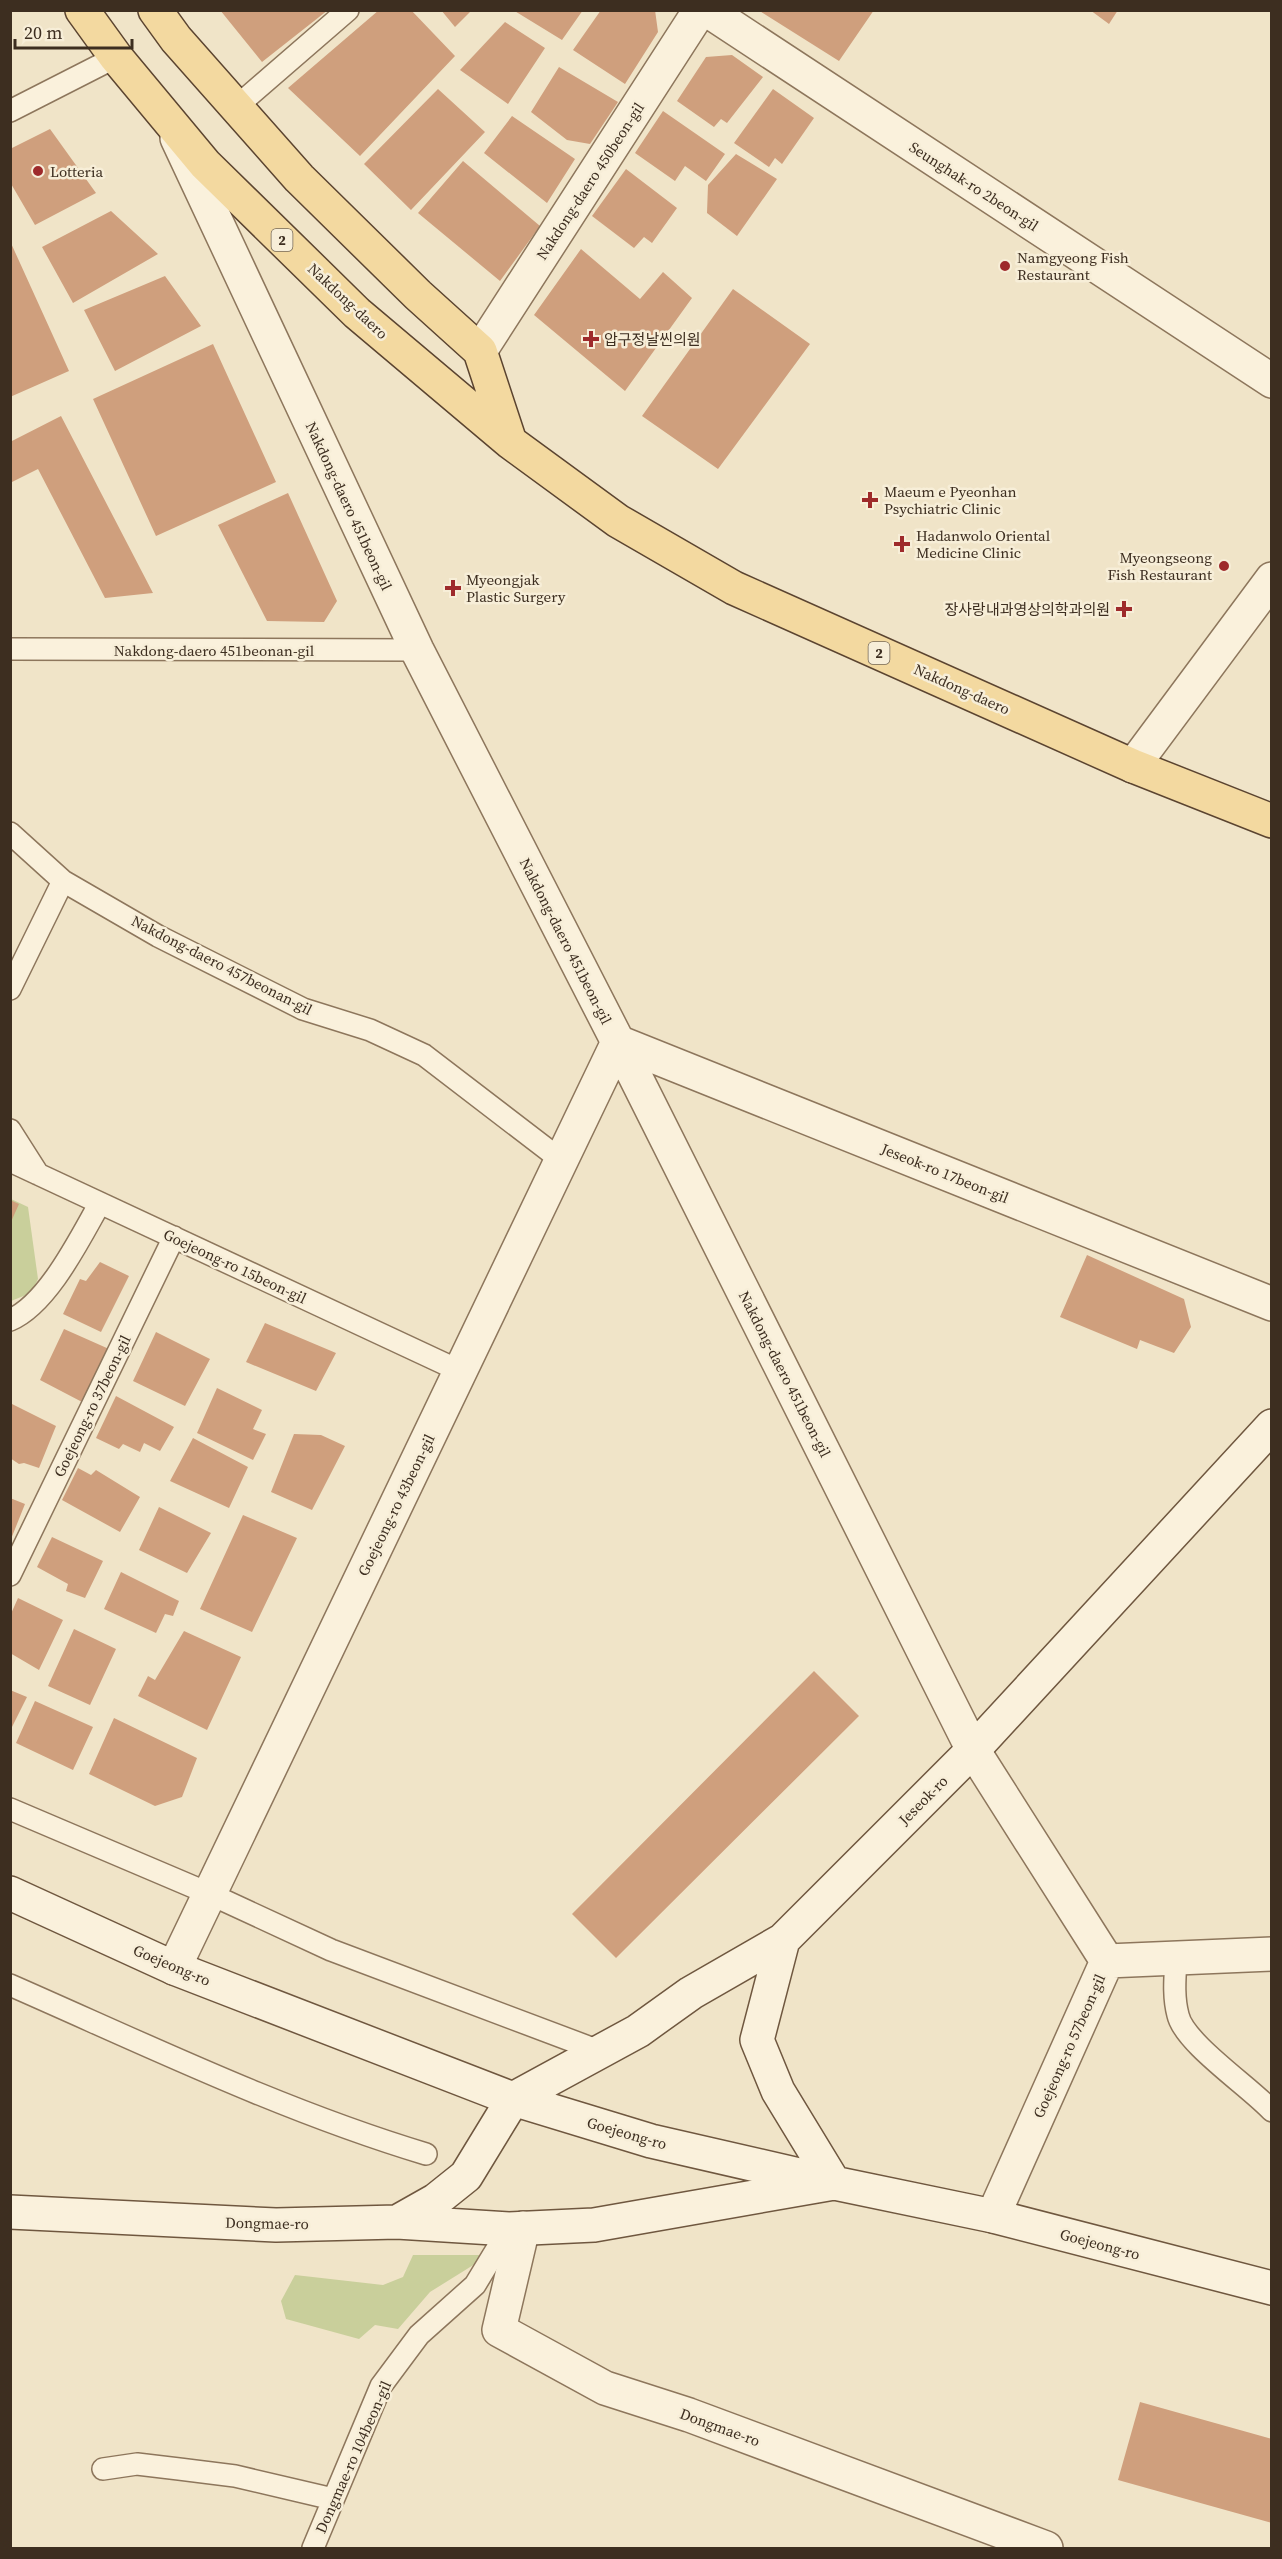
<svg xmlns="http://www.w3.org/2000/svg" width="1282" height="2559" font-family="'Source Serif 4','Noto Sans KR',serif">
  <rect width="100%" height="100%" fill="#f0e4c8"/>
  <path fill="#c9cf9b" d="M11,1199L28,1207L38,1279L31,1293L11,1301Z
    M413,2255H481L483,2259L430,2292L398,2329L375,2325L359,2339L286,2319L281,2301L295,2275L383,2285L403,2277Z"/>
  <path fill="#cf9f7d" d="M220,10H328L262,62Z
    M379,10H411L455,56L360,156L288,88Z
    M441,10H472L455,27Z
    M513,10H583L562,40Z
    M601,10H655L658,32L625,84L573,50Z
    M758,10H874L839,61Z
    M1090,10H1118L1109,24Z
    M505,22L545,48L508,104L460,70Z
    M732,55L763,77L727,123L721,119L714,127L677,101L706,57Z
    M559,67L618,102L590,144L567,140L531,112Z
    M438,89L485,132L411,210L364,164Z
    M773,89L814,118L782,164L775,158L769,167L734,143Z
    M663,111L725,154L706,181L685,166L675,181L635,153Z
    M512,116L575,159L547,203L484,153Z
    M50,129L96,193L35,225L10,182V149Z
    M736,154L777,179L737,236L707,213L708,185Z
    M463,161L540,226L500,281L418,213Z
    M626,169L677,208L652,243L644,237L634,248L592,216Z
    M111,211L158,254L73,303L42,247Z
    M10,241L69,371L10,397Z
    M581,249L640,299L663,272L692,298L625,391L534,315Z
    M165,276L201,326L115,371L84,310Z
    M733,289L810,344L718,469L642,416Z
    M213,344L276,482L156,536L93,399Z
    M61,416L153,593L105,598L38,469L10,483V442Z
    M288,493L337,601L324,622L267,621L218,525Z
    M10,1200L19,1204L10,1224Z
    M1087,1255L1184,1299L1191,1327L1174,1353L1140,1340L1137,1349L1060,1317Z
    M100,1262L129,1276L101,1332L63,1314L80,1279L86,1281Z
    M265,1323L336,1353L316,1391L246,1362Z
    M64,1329L109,1349L84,1403L40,1380Z
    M156,1332L210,1359L185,1406L133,1381Z
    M217,1388L262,1410L253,1429L266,1434L253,1460L197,1433Z
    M116,1396L174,1427L160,1451L144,1443L140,1452L123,1444L119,1449L96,1438Z
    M10,1403L56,1426L39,1468L24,1463L19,1464L10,1458Z
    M294,1434L321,1435L345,1446L312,1510L271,1492Z
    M193,1438L248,1467L229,1508L170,1481Z
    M78,1468L91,1475L96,1470L140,1497L120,1532L62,1500Z
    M10,1498L25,1504L11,1539H10Z
    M159,1507L211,1533L187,1573L139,1550Z
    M243,1515L297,1538L252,1632L200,1609Z
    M52,1537L103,1561L85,1598L66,1591L68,1584L37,1567Z
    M121,1572L179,1601L173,1616L165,1614L156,1633L104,1609Z
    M18,1598L63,1620L39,1670L10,1653V1616Z
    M74,1629L116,1649L90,1705L48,1686Z
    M184,1631L241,1657L207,1730L138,1696L148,1676L155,1680Z
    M814,1671L859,1716L616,1958L572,1914Z
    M10,1690L27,1697L10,1731Z
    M35,1701L93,1727L73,1770L16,1743Z
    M114,1718L197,1758L182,1797L155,1806L89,1774Z
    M1140,2402L1272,2439V2523L1118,2480Z"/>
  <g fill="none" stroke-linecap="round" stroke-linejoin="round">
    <g stroke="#8d765c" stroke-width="24">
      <path id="lane" d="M236,107L348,10
        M10,111L116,57
        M10,649L417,650
        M10,833L63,881L158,936L303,1009L370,1030L424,1055L561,1160
        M10,989L63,881
        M10,1130L38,1174
        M10,1161L460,1371
        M10,1320C48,1304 80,1238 100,1203
        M10,1575L174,1237
        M10,1809L210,1894L331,1950L599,2051
        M1176,1959C1175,1977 1173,1996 1178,2015C1184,2043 1250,2087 1272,2111
        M10,1985C147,2045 283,2111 426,2154
        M103,2469L137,2464L179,2469L235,2476L333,2499
        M313,2548L381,2386L419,2335L475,2285L509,2229"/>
    </g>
    <g stroke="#8d765c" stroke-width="36">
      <path id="street" d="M707,10L1272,381
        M177,138L417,650L618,1042L973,1750L1107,1961
        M480,351L700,10
        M1133,766L1272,579
        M174,1968L618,1042L1272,1304
        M993,2216L1107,1961L1272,1954
        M523,2228L499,2330L605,2388L689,2415L1046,2548"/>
    </g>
    <g stroke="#6f573f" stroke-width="36">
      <path id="secondary" d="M10,1893L174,1968L513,2099L651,2141L834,2183L993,2216L1272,2288
        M10,2212L276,2225L397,2222L509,2229L594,2225L834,2183L778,2091L757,2040L783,1940
        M397,2222L436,2200L466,2176L513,2099L638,2031L691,1993L783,1940L973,1750L1272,1426"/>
    </g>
    <g stroke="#5b4430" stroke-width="36">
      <path id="primary" d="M82,10L116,57L205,164L357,313L510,442L618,521L734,588L1133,766L1272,821
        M155,10L176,39L299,178L418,295L480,351L510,442"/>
    </g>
    <use href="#lane" stroke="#faf1dc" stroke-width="21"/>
    <use href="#street" stroke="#faf1dc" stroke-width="33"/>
    <use href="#secondary" stroke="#faf1dc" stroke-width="33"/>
    <use href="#primary" stroke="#f3d9a0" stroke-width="33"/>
  </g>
  <g fill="#9e2a2b" stroke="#f7eed8" stroke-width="2">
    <circle cx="38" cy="171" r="6"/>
    <circle cx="1005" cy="266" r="6"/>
    <path d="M588 330h6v6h6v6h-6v6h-6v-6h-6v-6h6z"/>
    <path d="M867 491h6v6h6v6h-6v6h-6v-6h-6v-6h6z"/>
    <path d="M899 535h6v6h6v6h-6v6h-6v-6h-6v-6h6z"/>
    <circle cx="1224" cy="566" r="6"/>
    <path d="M450 579h6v6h6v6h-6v6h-6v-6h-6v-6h6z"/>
    <path d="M1121 600h6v6h6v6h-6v6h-6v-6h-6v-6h6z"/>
  </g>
  <g text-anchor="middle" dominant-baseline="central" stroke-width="5" stroke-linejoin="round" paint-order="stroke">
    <g fill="#f7eed8" stroke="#756857" stroke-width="1.5">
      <rect x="271.5" y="229" width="21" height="22" rx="4.5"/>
      <rect x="868.5" y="642" width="21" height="22" rx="4.5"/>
    </g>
    <g font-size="14" font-weight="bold" fill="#3d2e20">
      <text x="282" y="240">2</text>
      <text x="879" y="653">2</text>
    </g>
    <g font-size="15" fill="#3d2e20" stroke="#f7eed8" text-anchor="start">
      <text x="50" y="171">Lotteria</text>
      <text x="1017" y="257">Namgyeong Fish<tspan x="1017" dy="17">Restaurant</tspan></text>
      <text x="604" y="339">압구정날씬의원</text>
      <text x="884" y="491">Maeum e Pyeonhan<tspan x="884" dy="17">Psychiatric Clinic</tspan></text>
      <text x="916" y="535">Hadanwolo Oriental<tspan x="916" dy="17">Medicine Clinic</tspan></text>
      <text x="1212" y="557" text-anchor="end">Myeongseong<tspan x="1212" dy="17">Fish Restaurant</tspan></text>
      <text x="466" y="579">Myeongjak<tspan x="466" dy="17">Plastic Surgery</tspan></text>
      <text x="1110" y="609" text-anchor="end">장사랑내과영상의학과의원</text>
    </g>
    <g font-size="15" fill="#3d2e20" stroke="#f7eed8">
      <text transform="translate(590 181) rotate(-57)">Nakdong-daero 450beon-gil</text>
      <text transform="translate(974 186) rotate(33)">Seunghak-ro 2beon-gil</text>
      <text transform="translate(348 301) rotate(43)">Nakdong-daero</text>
      <text transform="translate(349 506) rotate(65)">Nakdong-daero 451beon-gil</text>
      <text x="214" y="650">Nakdong-daero 451beonan-gil</text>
      <text transform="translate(962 689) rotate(24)">Nakdong-daero</text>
      <text transform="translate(566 941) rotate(63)">Nakdong-daero 451beon-gil</text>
      <text transform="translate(222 965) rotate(27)">Nakdong-daero 457beonan-gil</text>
      <text transform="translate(945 1173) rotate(22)">Jeseok-ro 17beon-gil</text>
      <text transform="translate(235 1266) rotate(25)">Goejeong-ro 15beon-gil</text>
      <text transform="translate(785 1374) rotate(63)">Nakdong-daero 451beon-gil</text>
      <text transform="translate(92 1406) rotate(-64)">Goejeong-ro 37beon-gil</text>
      <text transform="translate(396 1505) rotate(-64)">Goejeong-ro 43beon-gil</text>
      <text transform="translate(923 1800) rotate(-45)">Jeseok-ro</text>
      <text transform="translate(172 1965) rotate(23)">Goejeong-ro</text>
      <text transform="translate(1069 2046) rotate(-66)">Goejeong-ro 57beon-gil</text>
      <text transform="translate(627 2133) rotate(16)">Goejeong-ro</text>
      <text transform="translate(267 2223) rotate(1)">Dongmae-ro</text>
      <text transform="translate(1100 2244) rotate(15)">Goejeong-ro</text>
      <text transform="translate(720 2427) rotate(20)">Dongmae-ro</text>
      <text transform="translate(353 2457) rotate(-66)">Dongmae-ro 104beon-gil</text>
    </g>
  </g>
  <rect width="1282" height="2559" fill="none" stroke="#3d2e20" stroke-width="24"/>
  <path d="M15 39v9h117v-9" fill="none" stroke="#3d2e20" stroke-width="3"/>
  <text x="24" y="39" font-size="18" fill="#3d2e20" stroke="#f7eed8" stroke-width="4.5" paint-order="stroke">20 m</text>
</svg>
